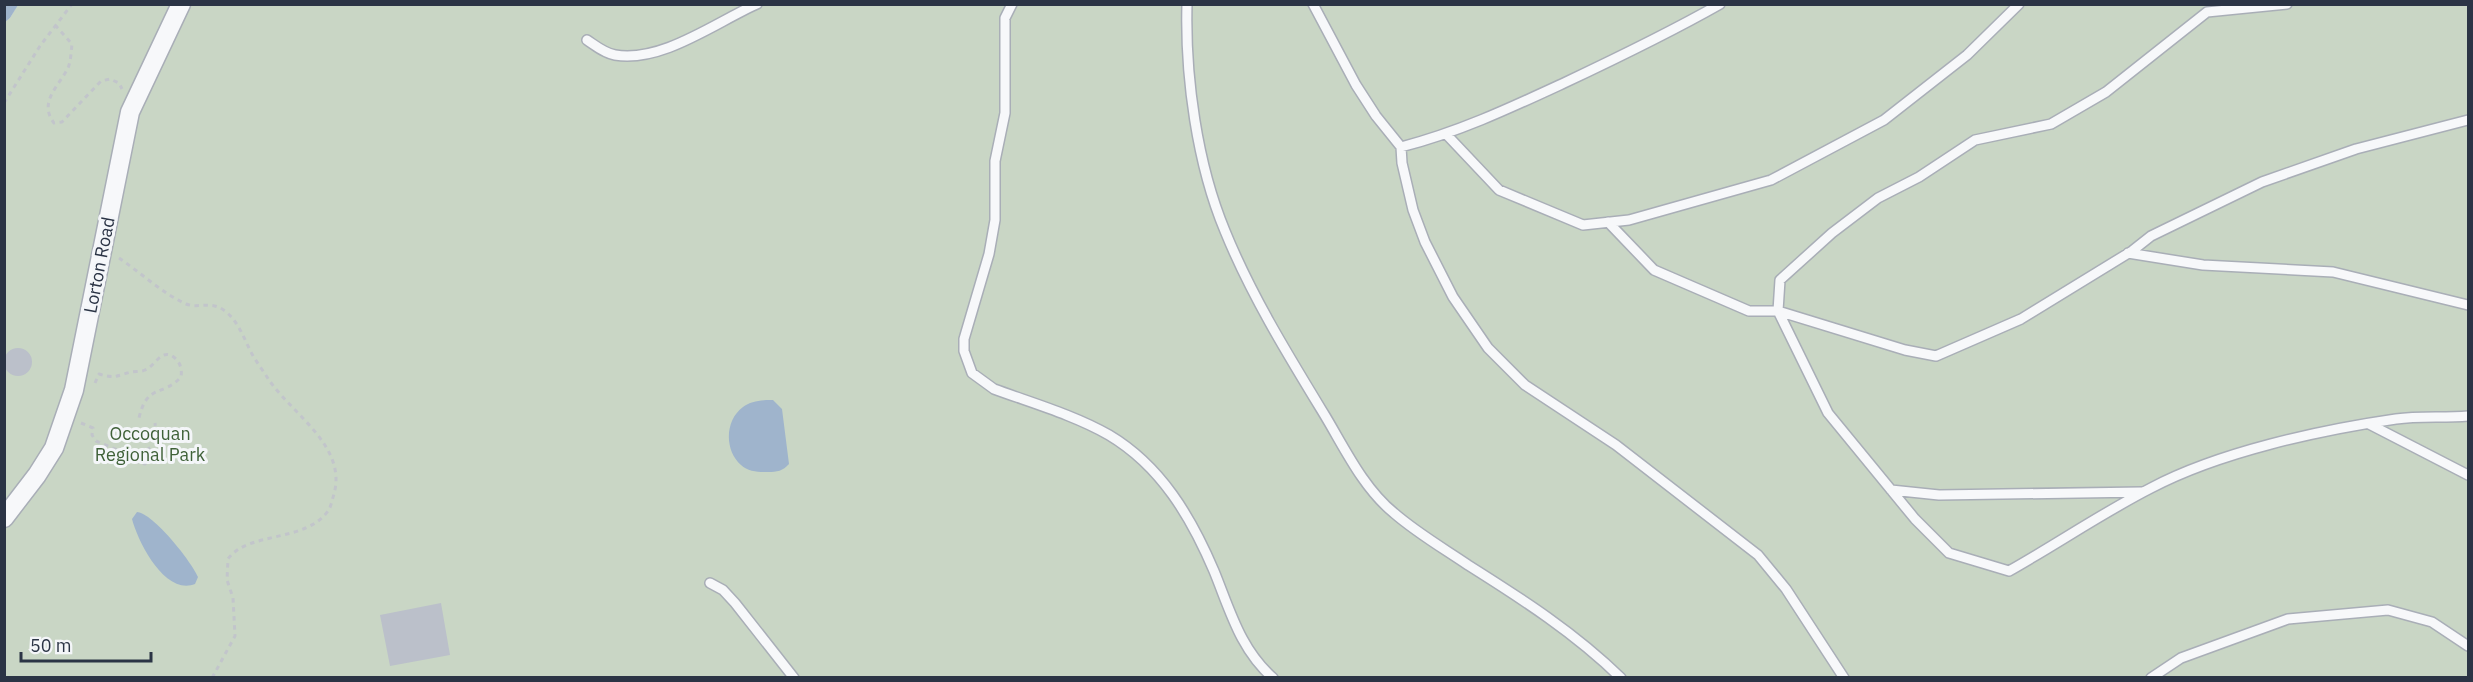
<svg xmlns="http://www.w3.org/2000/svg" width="2473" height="682" font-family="'IBM Plex Sans',sans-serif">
  <rect width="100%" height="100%" fill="#e4e7ec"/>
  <path fill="#c9d6c5" d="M18,4L2468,5V677H5L4,22L10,18Z"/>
  <path fill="#9fb4cc" d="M5,4L18,5L10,18L5,22Z
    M766,400H773L782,409L789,464C783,471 777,472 768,472C759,472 748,472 741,465C724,450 725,420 743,407C749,402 758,401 766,400Z
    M137,512C153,513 192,562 198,577L195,584C165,596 138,542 132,519Z"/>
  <path fill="#bbc0ca" d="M4 362a14 14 0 1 1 28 0a14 14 0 1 1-28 0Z
    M441,603L450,655L390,666L380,615Z"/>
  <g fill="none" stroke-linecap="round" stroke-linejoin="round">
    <g stroke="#a9aeb7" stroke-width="12">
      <path id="service" d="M1012,4L1005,18V113L995,161V220L989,254L964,339V351L972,373L994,389C1032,403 1074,415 1109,435C1161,466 1191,517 1214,571C1230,610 1240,649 1273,678
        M1187,4C1185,77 1197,164 1225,231C1251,295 1288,355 1324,414C1344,447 1363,488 1394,513C1417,533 1443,548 1468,565C1522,599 1575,633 1621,678
        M1313,4L1356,85L1376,116L1401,147L1402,163L1413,210L1425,242L1453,297L1488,348L1525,385L1616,445L1758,555L1786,589L1844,678
        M587,40C596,46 604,53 615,55C662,63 716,22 757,4
        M1447,135L1499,190L1583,225L1629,220L1771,180L1884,120L1967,55L2019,4
        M1401,147C1459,132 1510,108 1564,83C1617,58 1669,33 1720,4
        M1608,222L1654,270L1749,311H1778L1780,280L1832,233L1878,198L1919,177L1975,140L2051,124L2106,92L2207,12L2287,4
        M2128,253L2203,265L2333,272L2468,305
        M1778,311L1828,413L1915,519L1949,553L2009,571C2057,544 2102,513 2151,488C2219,452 2320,430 2396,419C2420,416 2444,418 2468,416
        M1778,311L1905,350L1936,356L2021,319L2132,251L2151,236L2262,182L2356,149L2468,120
        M2369,424L2468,475
        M1891,490L1939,495L2142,492
        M710,583L723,590L735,603L794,678
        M2151,678L2181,658L2288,619L2388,610L2432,622L2468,646"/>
    </g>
    <g stroke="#a9aeb7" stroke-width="21">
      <path id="minor" d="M4,518L37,475L54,448L74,390L130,112L181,4"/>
    </g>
    <path stroke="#c2c5cb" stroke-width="3" stroke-dasharray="4.5 4.5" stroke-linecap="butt" d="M55,25L72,44C71,52 71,61 68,68C59,86 38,102 54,123L62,122L101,81L110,79L119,83L122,89
      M4,103L40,46L72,4
      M119,258C141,273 162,293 186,304C199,309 211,300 225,311C239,322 244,339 252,354C257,363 264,372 269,380C293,415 347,446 334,494C332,500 331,507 328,511C305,543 248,531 228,559L227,580L233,598L235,636L212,678
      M95,383L99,374C115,379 116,376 131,372C135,371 141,372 145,370C155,367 162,345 176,359C181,364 182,371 181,377C163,397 147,383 139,418
      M81,423L93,428L92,435L96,441L129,455L132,461L145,464L152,456L144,437L156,434L155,423"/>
    <use href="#service" stroke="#f7f8fa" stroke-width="9"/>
    <use href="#minor" stroke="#f7f8fa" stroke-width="18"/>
  </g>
  <g text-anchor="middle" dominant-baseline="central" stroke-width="6" stroke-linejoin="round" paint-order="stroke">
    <g font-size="18" fill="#2b3445" stroke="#f4f6f9">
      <text transform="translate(99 265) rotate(-79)">Lorton Road</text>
    </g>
    <g font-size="18" fill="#3f6138" stroke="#f4f6f9">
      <text x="150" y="433">Occoquan<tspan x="150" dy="21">Regional Park</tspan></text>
    </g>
  </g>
  <rect width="2473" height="682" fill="none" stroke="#2b3445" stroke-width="12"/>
  <path d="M21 652v9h130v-9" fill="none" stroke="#2b3445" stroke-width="3"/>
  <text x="30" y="652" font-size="18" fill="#2b3445" stroke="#f4f6f9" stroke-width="4.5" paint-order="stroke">50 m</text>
</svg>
